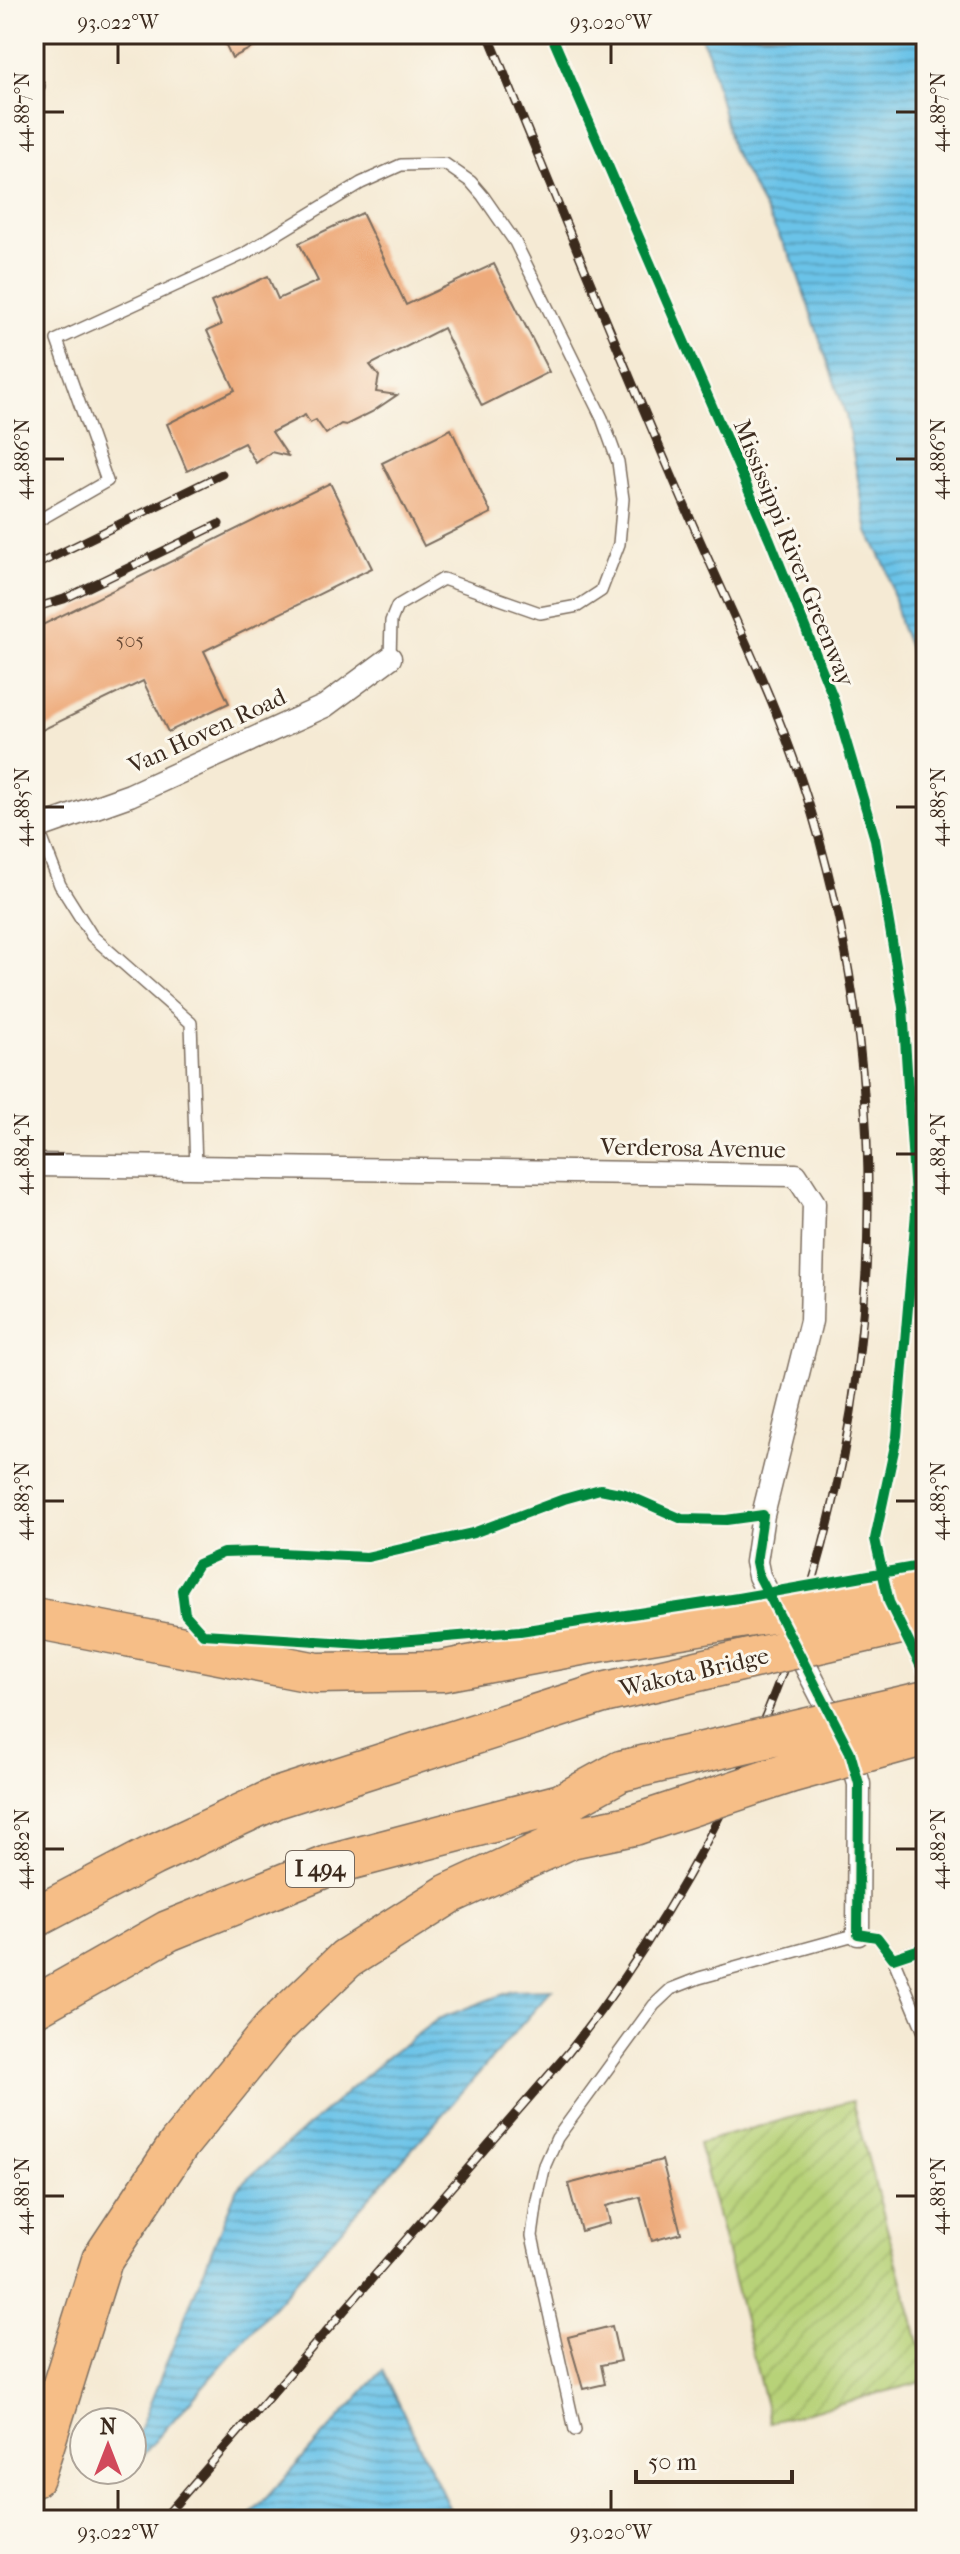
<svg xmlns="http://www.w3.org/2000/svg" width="960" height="2554" font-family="'IM FELL French Canon',serif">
  <defs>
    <pattern id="garden-furrows" width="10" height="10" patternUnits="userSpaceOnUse" patternTransform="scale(2)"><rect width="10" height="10" fill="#b7d278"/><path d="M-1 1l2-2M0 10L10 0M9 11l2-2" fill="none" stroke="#9eb467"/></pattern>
    <pattern id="water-rules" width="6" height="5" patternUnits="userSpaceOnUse" patternTransform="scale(2)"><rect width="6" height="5" fill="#6ac3e8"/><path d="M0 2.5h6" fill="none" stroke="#589fbb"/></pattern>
  </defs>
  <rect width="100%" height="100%" fill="#fbf7ec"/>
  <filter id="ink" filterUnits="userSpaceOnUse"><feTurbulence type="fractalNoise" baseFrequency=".0125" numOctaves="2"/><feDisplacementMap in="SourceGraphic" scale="16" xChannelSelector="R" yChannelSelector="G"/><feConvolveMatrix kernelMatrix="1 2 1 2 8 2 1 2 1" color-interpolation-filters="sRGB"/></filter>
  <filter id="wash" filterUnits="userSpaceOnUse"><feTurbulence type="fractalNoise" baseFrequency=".006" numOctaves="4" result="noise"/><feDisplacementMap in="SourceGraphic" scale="32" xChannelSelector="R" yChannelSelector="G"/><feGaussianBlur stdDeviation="1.8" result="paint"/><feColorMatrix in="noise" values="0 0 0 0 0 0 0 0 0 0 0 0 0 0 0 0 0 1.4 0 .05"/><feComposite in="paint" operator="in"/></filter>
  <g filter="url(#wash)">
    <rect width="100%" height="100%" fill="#f5ead4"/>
    <path fill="url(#garden-furrows)" stroke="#797e4b" stroke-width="2" d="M852,2101L926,2368V2381L770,2422L699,2143Z"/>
    <path fill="url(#water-rules)" stroke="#527683" stroke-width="2" d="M699,34H926V691L900,625L887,569L868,532L846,416L794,264L732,149L708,52Z
      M552,1990L132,2467V2448L237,2188L387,2057L438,2019L511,1991Z
      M383,2370L455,2520H246Z"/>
    <g id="blocks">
      <path fill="#eeab7b" d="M233,34H279L232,58L223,39Z
        M362,213L406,305L494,264L549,372L482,406L443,328L370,365L379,376L376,392L397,395L372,412L346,425L341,424L326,434L316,420L310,423L305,415L272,432L288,456L271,452L256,463L244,443L187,471L167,424L235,390L207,331L221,325L211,302L268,276L278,299L318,281L299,243Z
        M451,429L491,513L424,546L382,463Z
        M330,483L372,568L204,651L229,703L168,732L143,681L34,734V629Z
        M662,2160L681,2233L652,2241L640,2197L606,2206L610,2223L581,2231L568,2184Z
        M612,2326L620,2361L601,2365L605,2384L583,2389L568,2337Z"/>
    </g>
  </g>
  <g filter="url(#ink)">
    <use href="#blocks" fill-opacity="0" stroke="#7c6d5e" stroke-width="2"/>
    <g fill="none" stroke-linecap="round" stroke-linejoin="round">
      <g stroke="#7c6d5e" stroke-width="14">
        <path id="lane" d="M34,88L39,86
          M34,523L107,481L57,340L244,254L361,183L401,165L445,164L471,182L483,196L515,242L602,418L618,462L623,499L619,544L601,591L578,606L540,613L443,579L397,606L391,621L390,658
          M38,828L60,885L92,936L191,1023L196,1167
          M893,1958L926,1947
          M575,2430L532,2236L537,2200L545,2165L557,2138L654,2005L671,1989L699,1978L858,1934L877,1937L893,1958L926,2037"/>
      </g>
      <g stroke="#7c6d5e" stroke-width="25">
        <path id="street" d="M34,829L130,795L325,706L390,658
          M34,1165L796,1175L814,1203L811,1321L763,1515L756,1562L759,1576L850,1752L859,1784L858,1934"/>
      </g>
      <g stroke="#7c6d5e" stroke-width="43">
        <path id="highway" d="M34,1618L317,1673L442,1671L591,1643
          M34,1918L152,1856L276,1798L603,1693
          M34,2007L168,1931L333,1864L561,1804L621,1771
          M34,2477L102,2260L179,2144L272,2030L346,1959L449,1894L571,1838L634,1825"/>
      </g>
      <use href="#lane" stroke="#fff" stroke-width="11"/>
      <use href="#street" stroke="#fff" stroke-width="22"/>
      <use href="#highway" stroke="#f6be87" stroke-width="40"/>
      <g stroke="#3b2a1e" stroke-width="9">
        <path id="rail" d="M34,566L222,474
          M34,608L64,599L219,524
          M162,2520L569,2052C845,1702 940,1242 812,814C780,706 728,607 684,504C616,348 553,191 488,34"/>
      </g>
      <use href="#rail" stroke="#fbf7ec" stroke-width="6" stroke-dasharray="18" stroke-linecap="butt"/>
      <g stroke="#7c6d5e" stroke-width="43" stroke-linecap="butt">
        <path id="highway-bridge" d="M591,1643L926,1587
          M603,1693L926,1618
          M621,1771L926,1701
          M634,1825L789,1773L926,1735"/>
      </g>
      <use href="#highway-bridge" stroke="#f6be87" stroke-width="40"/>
      <g stroke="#fbf7ec" stroke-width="15">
        <path id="cycleway" d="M551,34L770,540L833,697L875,839L903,1007L916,1213L897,1436L875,1539L889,1602L926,1677
          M926,1565L738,1598L520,1631L364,1644L203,1634L185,1614L182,1590L198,1564L223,1553L258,1552L367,1557L473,1533L564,1499L600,1489L625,1494L682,1519L726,1520L763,1515L756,1562L759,1576L850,1752L859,1784L858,1934L877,1937L893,1958L926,1947"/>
      </g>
      <use href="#cycleway" stroke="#00873e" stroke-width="10"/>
    </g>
  </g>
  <path fill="none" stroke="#3b2a1e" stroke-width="3" d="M118,44V64M611,44V64M44,112H64M896,112H916M44,459H64M896,459H916M44,807H64M896,807H916M44,1154H64M896,1154H916M44,1501H64M896,1501H916M44,1849H64M896,1849H916M44,2196H64M896,2196H916M118,2490V2510M611,2490V2510"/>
  <g text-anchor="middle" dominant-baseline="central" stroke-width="6" stroke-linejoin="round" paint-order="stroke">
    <g font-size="20" fill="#684a35">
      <text x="130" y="640">505</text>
    </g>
    <rect fill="#fbf7ec" stroke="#75685c" stroke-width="2" x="286" y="1851" width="68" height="36" rx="6"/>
    <g font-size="22" font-weight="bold" fill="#3b2a1e">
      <text x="320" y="1869">I 494</text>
    </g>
    <g font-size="24" fill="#3b2a1e" stroke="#fbf7ec">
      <text transform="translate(794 553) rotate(68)">Mississippi River Greenway</text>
      <text transform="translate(207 731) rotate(-25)">Van Hoven Road</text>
      <text transform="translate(693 1148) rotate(1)">Verderosa Avenue</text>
      <text transform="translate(694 1672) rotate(-13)">Wakota Bridge</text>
    </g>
  </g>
  <rect width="960" height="2554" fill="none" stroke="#fbf7ec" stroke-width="88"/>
  <g transform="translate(108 2446)"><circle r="38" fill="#fbf7ec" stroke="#aea59a" stroke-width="2"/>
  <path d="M0-6L14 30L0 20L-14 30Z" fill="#d1495b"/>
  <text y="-12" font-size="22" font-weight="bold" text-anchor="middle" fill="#3b2a1e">N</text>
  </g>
  <path d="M636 2470v12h156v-12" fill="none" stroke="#3b2a1e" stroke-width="4"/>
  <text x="648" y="2470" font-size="24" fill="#3b2a1e" stroke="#fbf7ec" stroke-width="6" paint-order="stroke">50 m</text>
  <rect x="44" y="44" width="872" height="2466" fill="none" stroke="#3b2a1e" stroke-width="3"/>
  <g font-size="20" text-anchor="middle" fill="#3b2a1e">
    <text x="118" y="29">93.022°W</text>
    <text x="611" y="29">93.020°W</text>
    <text transform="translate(22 112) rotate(-90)" y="7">44.887°N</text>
    <text transform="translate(938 112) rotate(-90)" y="7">44.887°N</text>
    <text transform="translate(22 459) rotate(-90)" y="7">44.886°N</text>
    <text transform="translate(938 459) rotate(-90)" y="7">44.886°N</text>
    <text transform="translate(22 807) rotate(-90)" y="7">44.885°N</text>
    <text transform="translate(938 807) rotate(-90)" y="7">44.885°N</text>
    <text transform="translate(22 1154) rotate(-90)" y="7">44.884°N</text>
    <text transform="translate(938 1154) rotate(-90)" y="7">44.884°N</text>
    <text transform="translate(22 1501) rotate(-90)" y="7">44.883°N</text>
    <text transform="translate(938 1501) rotate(-90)" y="7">44.883°N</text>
    <text transform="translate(22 1849) rotate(-90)" y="7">44.882°N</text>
    <text transform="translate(938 1849) rotate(-90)" y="7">44.882°N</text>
    <text transform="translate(22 2196) rotate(-90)" y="7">44.881°N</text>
    <text transform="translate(938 2196) rotate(-90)" y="7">44.881°N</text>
    <text x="118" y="2539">93.022°W</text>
    <text x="611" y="2539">93.020°W</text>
  </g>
</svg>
